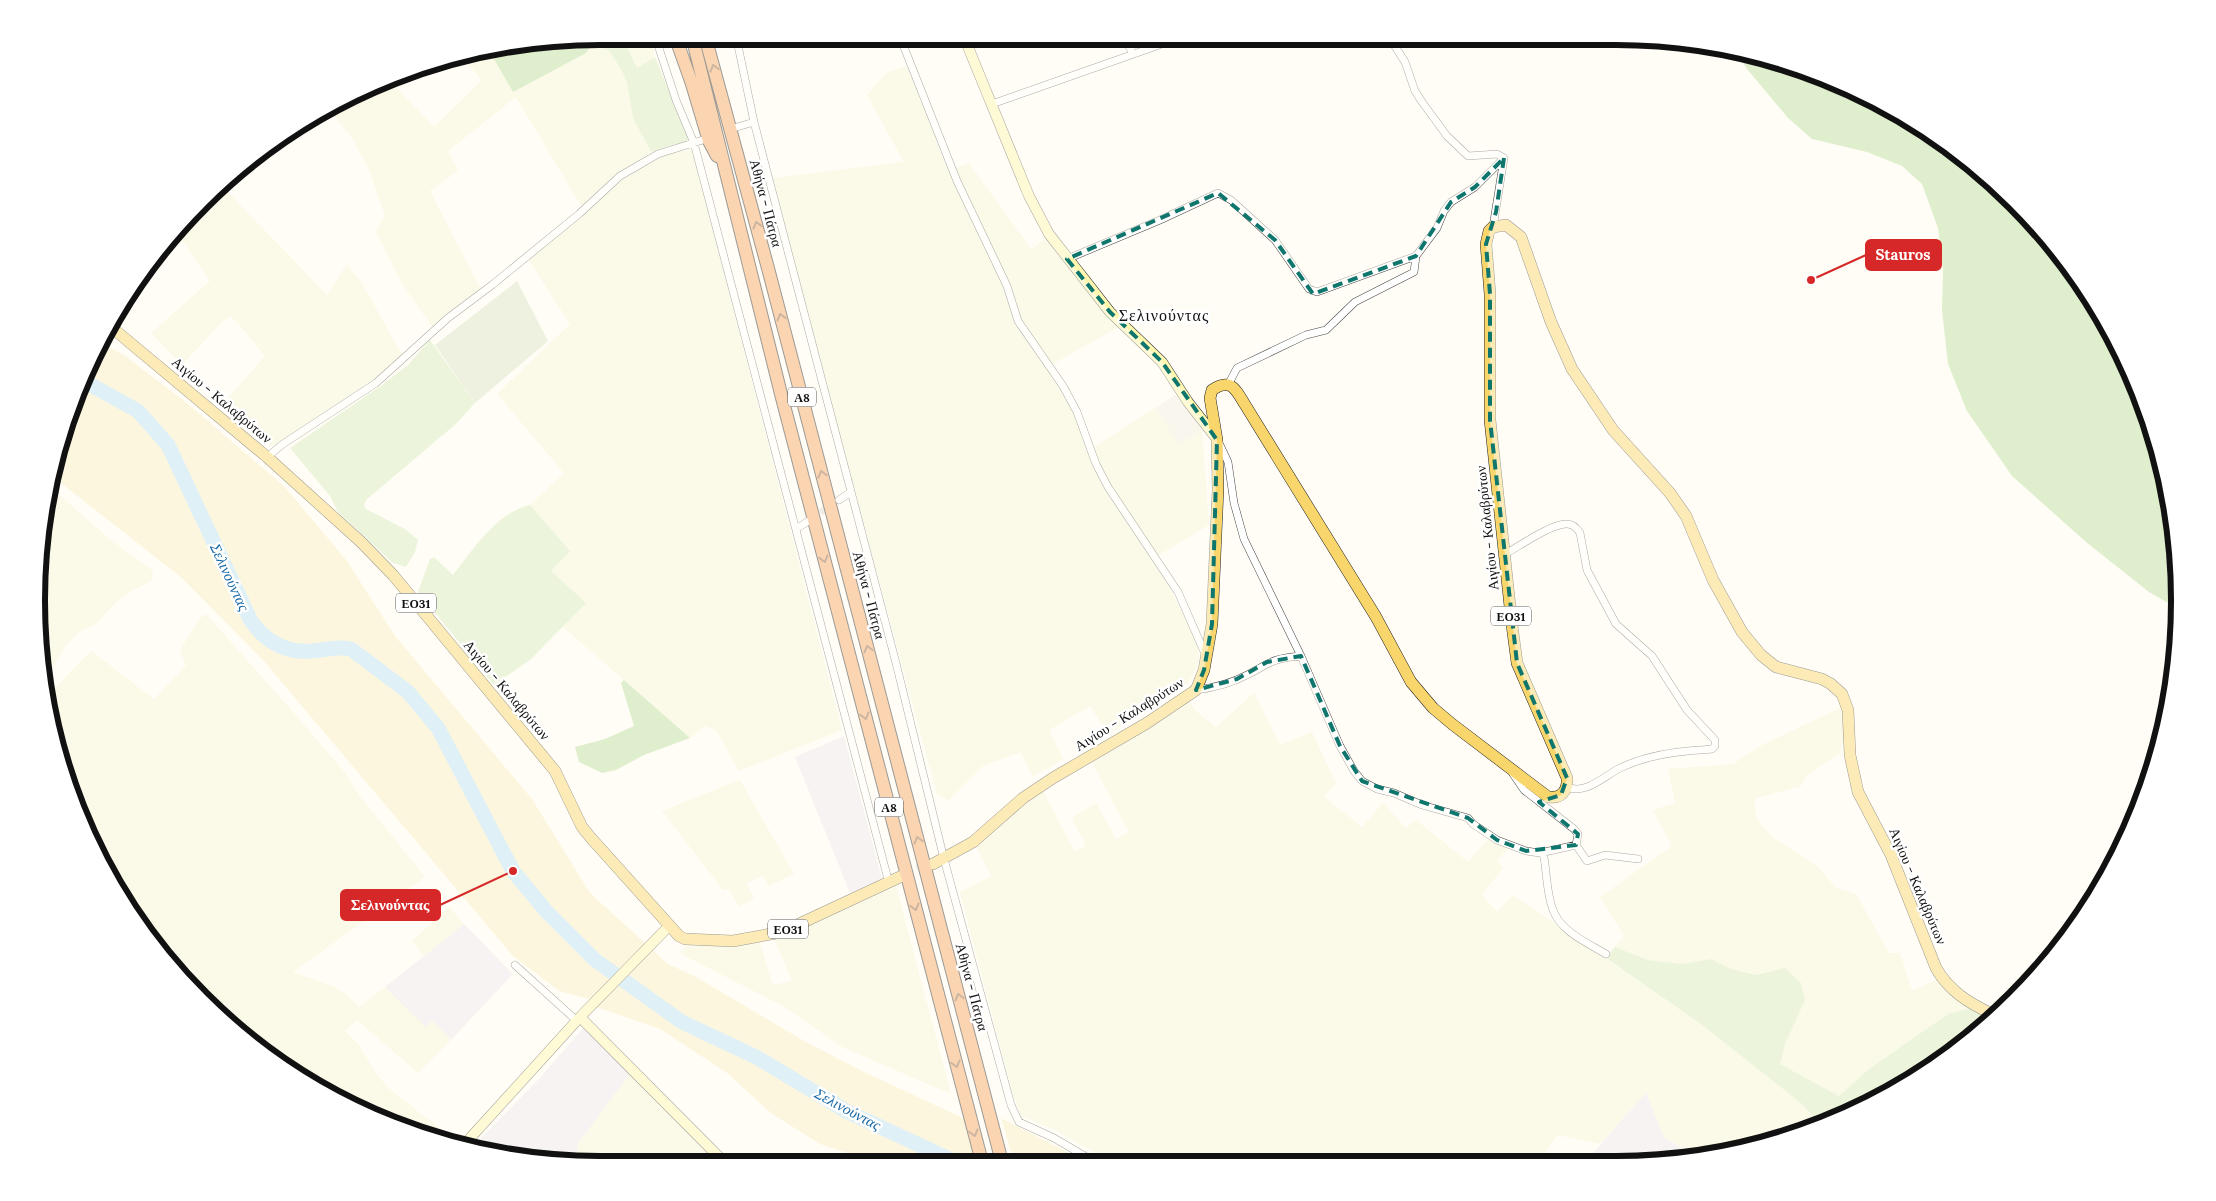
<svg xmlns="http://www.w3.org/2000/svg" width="2216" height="1201" font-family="Lora,serif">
  <rect width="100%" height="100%" fill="#fffdf5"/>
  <path fill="#eee6ef" d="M844,736L882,879L850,893L795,757Z
    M464,924L513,974L451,1040L432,1021L426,1028L385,987Z
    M583,1028L629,1071L630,1074L578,1144L576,1164H564L471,1148L538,1080Z
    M1646,1092L1664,1137L1699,1158L1689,1160H1587Z"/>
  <path fill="#f6f3d4" d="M622,36H650L655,57L637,68Z
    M592,45L608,50L619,66L627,82L643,138L651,152L622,172L583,209L516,97L448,151L458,171L430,191L481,290L433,328L403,285L376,232L385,215L369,170L352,138L328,108L389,80L434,127L482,80L460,55L487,48L490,52L550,72L586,53Z
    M907,66L948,171L969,163L1031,249L1047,238L1119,327L1049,366L1069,403L1089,450L1155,408L1179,445L1202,430L1209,525L1154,558L1195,637L1198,650L1199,660L1195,671L1187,684L1177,693L1108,734L1090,706L1049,730L1063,759L1033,777L1021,752L983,766L948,801L937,794L833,410L773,178L904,162L867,95L886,73Z
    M692,150L842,730L739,771L716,730L704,726L690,738L562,626L585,603L551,571L570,550L530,505L564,473L497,394L570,324L528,259L581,217L603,194L626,175L671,153Z
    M222,186L327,295L347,264L362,283L403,357L375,381L274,447L224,403L265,356L238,323L230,316L222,322L182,365L151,333L210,281L175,230Z
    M50,487L112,541L153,571L152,581L131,591L113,605L96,624L80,631L65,646L45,681L37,638V563Z
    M206,614L302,722L345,773L359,795L425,877L293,972L334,987L347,995L359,1007L385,987L426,1027L432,1021L451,1040L418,1073L357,1020L345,1031L358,1044L376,1073L388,1088L442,1130L436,1138L319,1089L257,1048L176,973L131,914L79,817L55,746L47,698L51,692L91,651L154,699L186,666L180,650L200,618Z
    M1254,693L1280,745L1312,732L1336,783L1324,797L1362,827L1383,803L1406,828L1416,820L1468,862L1489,838L1508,848L1497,861L1503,868L1482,895L1497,912L1513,895L1702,1025L1802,1104L1820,1124L1797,1135L1699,1158L1664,1137L1646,1092L1600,1144L1558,1135L1539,1160H1535L1112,1162L1053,1129L1021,1116L1012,1092L960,892L991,876L975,844L1042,789L1075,852L1086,846L1072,818L1096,803L1116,839L1129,832L1090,759L1188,700L1197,712L1216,727Z
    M1844,706L1845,725L1841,752L1806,776L1801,786L1757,798L1754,805L1757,820L1771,836L1817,866L1836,888L1856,894L1889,953H1900L1912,991L1938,979L1971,1008L1948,1014L1869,1069L1839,1096L1780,1064L1785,1044L1805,1000L1756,975L1731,969L1711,959L1682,964L1648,960L1615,947L1624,936L1600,897L1672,846L1653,810L1675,803L1668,769L1733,764L1762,745Z
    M740,780L794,874L769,886L763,876L747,883L754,899L739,906L729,889L723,890L662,811Z
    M896,886L951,1094L842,1047L783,1006L685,956L680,952L685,947L760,943L773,985L792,981L775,940Z
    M449,907L464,924L424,956L412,941Z
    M630,1074L719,1163L576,1164L578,1144Z"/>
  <path fill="#d5ebbd" d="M622,36L637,68L655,57L690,142L668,146L651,152L633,118L627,82L619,66L608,50L593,45L597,37Z
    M430,340L475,403L457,423L366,500L364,505L366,509L405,529L418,540L415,552L406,567L393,563L338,512L330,496L290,448L382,385L408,365Z
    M530,505L570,551L551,571L586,603L530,660L494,685L418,592L430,559L434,557L453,575C473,550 497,512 530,505Z
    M1615,947L1648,960L1682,964L1711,959L1731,969L1756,975L1785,968L1801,983L1805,1000L1785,1044L1780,1064L1839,1096L1869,1069L1948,1014L1971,1008L1988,1018L1929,1070L1820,1124L1802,1104L1702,1025L1606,958Z"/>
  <path fill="#b9dc9c" d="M597,37L586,53L513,92L490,52L499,46Z
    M1737,52L1762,56L1897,112L1987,176L2063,257L2121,351L2160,454L2179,563L2177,608L2149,592L2086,542L2012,476L1967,411L1948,364L1942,310L1943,269L1938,228L1922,184L1902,166L1867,152L1812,139L1788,118L1747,69Z
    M624,680L690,738L644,755L616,770L602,773L579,762L575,747L605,739L634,726L621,683Z"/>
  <path fill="#fbeec1" d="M101,343L124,355L183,400L284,486L347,561L395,636L532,799L590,893L668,964L696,977L804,1041L862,1071L965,1119L976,1162L878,1163L820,1144L771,1113L727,1073L660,1029L599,1008L589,999L559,991L513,956L263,660L182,578L52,476C60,429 79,385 101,343Z
    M1001,1118L1086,1162H1014Z"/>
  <path fill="#d9e3c4" d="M517,281L548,341L475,403L435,345Z"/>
  <path fill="#f1ede2" d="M1178,393L1202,430L1179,445L1155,408Z"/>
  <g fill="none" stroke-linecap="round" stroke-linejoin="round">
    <path stroke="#b9e0f7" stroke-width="15" d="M82,380L138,411L168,445L251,621C266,642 286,653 312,651C326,650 338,646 351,649L408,692L438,728L513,871L546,911L595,960L682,1022L756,1057L848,1112L956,1162"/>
    <path stroke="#dbdad3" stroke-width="7" stroke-dasharray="7 3.5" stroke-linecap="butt" d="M812,519L832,504"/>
    <path stroke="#dbdad3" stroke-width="11" stroke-dasharray="11 5.5" stroke-linecap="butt" d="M902,876L933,864"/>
    <g stroke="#444" stroke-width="8">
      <path id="street" d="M655,36L676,100L694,143L889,883
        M736,36L754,122L896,663L944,859L1011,1105L1019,1122L1054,1138L1095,1162
        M900,37L957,181L1007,286L1018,321L1063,386L1077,412L1096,464L1108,487L1178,592L1206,656
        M1124,37L1133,54
        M1389,37L1405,62L1415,91L1422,102L1447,136L1468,156L1497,154L1504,158L1493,227
        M992,104L1182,37
        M737,127L754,122
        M1067,259L1160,220L1218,193L1231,200L1275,240L1309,289L1317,292L1416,256L1437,228L1444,211L1451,202L1475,187L1504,158
        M1228,385L1237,368L1306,335L1326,330L1355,302L1414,272L1416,256
        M1219,443L1228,462L1234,503L1244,539L1301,656L1340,746L1354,771L1362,781L1377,789L1394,793L1422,805L1468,818L1473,824L1497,840L1526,851L1540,853L1576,845L1578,834L1574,829L1524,790L1513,774
        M267,457L283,444L376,383L448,318L492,285L579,214L620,176L658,154L706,139
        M839,500L851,492
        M796,529L810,520
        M1505,554C1520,546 1552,523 1567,524C1573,524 1577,528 1580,533L1587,570L1616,624L1652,656L1687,710L1715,740V746L1712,749C1704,750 1696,750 1688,751C1666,753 1641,758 1620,768C1604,776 1586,795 1567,787
        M1196,690C1213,688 1234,682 1249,674C1271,662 1274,658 1301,656
        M1576,845L1587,861L1605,855L1638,859
        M1543,852C1547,870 1546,893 1553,910C1561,932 1588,943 1606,954
        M515,965L577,1021"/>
    </g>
    <g stroke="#333" stroke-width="11">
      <path id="secondary" d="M964,37L1029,196L1049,234L1110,312L1162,362L1188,402L1217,439
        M580,1017L725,1163
        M462,1147L580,1017L669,926"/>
    </g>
    <g stroke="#222" stroke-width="12">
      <path id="primary" d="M110,326L267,457L361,542L393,575L555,771L582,827L591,838L679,936L685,939L733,941L782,932L902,876
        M933,864L973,842L1023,798L1053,778L1147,723L1196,690L1204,670L1212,624L1218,489L1217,440L1210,398L1212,390C1230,378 1235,388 1244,403L1376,617L1411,682L1433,708L1452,724L1548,797C1561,799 1568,791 1567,778L1517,663L1512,625L1490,420V294L1486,244L1489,231L1493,227L1506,225L1521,237L1551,322L1572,369L1613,430L1670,493L1686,516L1713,580L1742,632L1761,655L1776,667L1822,679L1831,684L1842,694L1848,710L1850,755L1858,792L1891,855L1936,968C1949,991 1969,1003 1992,1014"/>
    </g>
    <g stroke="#222" stroke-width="14">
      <path id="highway" d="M675,36L692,84L709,141L717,156
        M692,36L781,394L982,1162
        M705,36L769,272L1002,1162"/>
    </g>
    <use href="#street" stroke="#fff" stroke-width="7"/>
    <use href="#secondary" stroke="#fff6b0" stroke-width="10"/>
    <use href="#primary" stroke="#f9d66b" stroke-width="11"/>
    <use href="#highway" stroke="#f5a25d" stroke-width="12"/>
  </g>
  <defs><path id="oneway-chevron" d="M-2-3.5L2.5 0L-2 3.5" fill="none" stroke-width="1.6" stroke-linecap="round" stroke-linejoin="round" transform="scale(1.25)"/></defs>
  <g stroke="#8e613b">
    <use href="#oneway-chevron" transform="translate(714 68) rotate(-106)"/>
    <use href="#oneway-chevron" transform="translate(757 225) rotate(-105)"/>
    <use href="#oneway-chevron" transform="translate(781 317) rotate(-105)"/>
    <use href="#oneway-chevron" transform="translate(822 474) rotate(-105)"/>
    <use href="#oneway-chevron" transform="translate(824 559) rotate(75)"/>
    <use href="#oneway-chevron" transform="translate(868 649) rotate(-105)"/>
    <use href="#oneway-chevron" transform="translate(865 716) rotate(75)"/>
    <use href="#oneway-chevron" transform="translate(918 840) rotate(-105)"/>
    <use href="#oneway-chevron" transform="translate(915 907) rotate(75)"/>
    <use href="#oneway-chevron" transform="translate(959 997) rotate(-105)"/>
    <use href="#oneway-chevron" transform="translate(956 1064) rotate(75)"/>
    <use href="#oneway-chevron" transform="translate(974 1133) rotate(75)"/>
  </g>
  <path d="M0 0H2216V1201H0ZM1504,158L1496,212L1486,244L1490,294V420L1517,663L1567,778L1561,795L1539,802L1578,834L1576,845L1526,851L1497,840L1468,818L1362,781L1340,746L1301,656L1267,662L1237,679L1196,690L1204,670L1212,624L1217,440L1162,362L1110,312L1067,259L1218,193L1275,240L1313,294L1416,256L1451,202L1475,187Z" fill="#fffdf5" fill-opacity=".55" fill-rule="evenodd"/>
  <path fill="none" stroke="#0f766e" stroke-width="4" stroke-dasharray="10 6" stroke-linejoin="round" d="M1504,158L1496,212L1486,244L1490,294V420L1517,663L1567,778L1561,795L1539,802L1578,834L1576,845L1526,851L1497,840L1468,818L1362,781L1340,746L1301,656L1267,662L1237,679L1196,690L1204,670L1212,624L1217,440L1162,362L1110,312L1067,259L1218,193L1275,240L1313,294L1416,256L1451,202L1475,187Z"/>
  <g text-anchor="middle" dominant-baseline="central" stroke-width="5" stroke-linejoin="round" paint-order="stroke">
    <g fill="#fff" stroke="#585858" stroke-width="1">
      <rect x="788" y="387.5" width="28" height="19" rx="4"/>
      <rect x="396" y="593.5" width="40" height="19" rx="4"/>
      <rect x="1491" y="606.5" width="40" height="19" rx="4"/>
      <rect x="875" y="797.5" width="28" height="19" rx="4"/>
      <rect x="768" y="919.5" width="40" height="19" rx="4"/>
    </g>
    <g font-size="12" font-weight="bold" fill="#111">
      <text x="802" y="397">Α8</text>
      <text x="416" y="603">ΕΟ31</text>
      <text x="1511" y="616">ΕΟ31</text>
      <text x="889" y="807">Α8</text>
      <text x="788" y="929">ΕΟ31</text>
    </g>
    <g font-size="14" fill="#111" stroke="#fff">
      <text transform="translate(766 203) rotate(75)">Αθήνα - Πάτρα</text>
      <text transform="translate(222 400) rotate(40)">Αιγίου - Καλαβρύτων</text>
      <text transform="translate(1487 528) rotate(-96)">Αιγίου - Καλαβρύτων</text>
      <text transform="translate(869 595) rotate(75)">Αθήνα - Πάτρα</text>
      <text transform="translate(507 690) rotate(50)">Αιγίου - Καλαβρύτων</text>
      <text transform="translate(1129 714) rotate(-32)">Αιγίου - Καλαβρύτων</text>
      <text transform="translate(1918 886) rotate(67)">Αιγίου - Καλαβρύτων</text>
      <text transform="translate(972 987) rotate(75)">Αθήνα - Πάτρα</text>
    </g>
    <g font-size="15" font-style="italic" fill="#1768a6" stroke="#fff">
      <text transform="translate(230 577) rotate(65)">Σελινούντας</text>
      <text transform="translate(848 1109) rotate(28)">Σελινούντας</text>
    </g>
    <g font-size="16" letter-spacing="1" fill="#111" stroke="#fff">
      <text x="1164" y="315">Σελινούντας</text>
    </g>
  </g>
  <path d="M0 0H2216V1201H0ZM600 45H1616A555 555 0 0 1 2171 600V601A555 555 0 0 1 1616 1156H600A555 555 0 0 1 45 601V600A555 555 0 0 1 600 45Z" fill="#fff" fill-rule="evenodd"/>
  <path fill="none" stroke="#111" stroke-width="6" d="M600 45H1616A555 555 0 0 1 2171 600V601A555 555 0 0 1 1616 1156H600A555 555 0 0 1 45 601V600A555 555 0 0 1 600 45Z"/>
  <path fill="none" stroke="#d62828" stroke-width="2" d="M1811 280L1866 255M513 871L440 905"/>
  <g fill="#d62828" stroke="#fff" stroke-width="2">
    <circle cx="1811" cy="280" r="5"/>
    <circle cx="513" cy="871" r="5"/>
  </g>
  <g fill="#d62828" stroke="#d62828" stroke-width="2">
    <rect x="1866" y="240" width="75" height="30" rx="5"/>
    <rect x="341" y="890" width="99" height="30" rx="5"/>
  </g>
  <g font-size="15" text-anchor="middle" font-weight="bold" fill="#fff">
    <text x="1903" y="260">Stauros</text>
    <text x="390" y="910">Σελινούντας</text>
  </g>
</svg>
